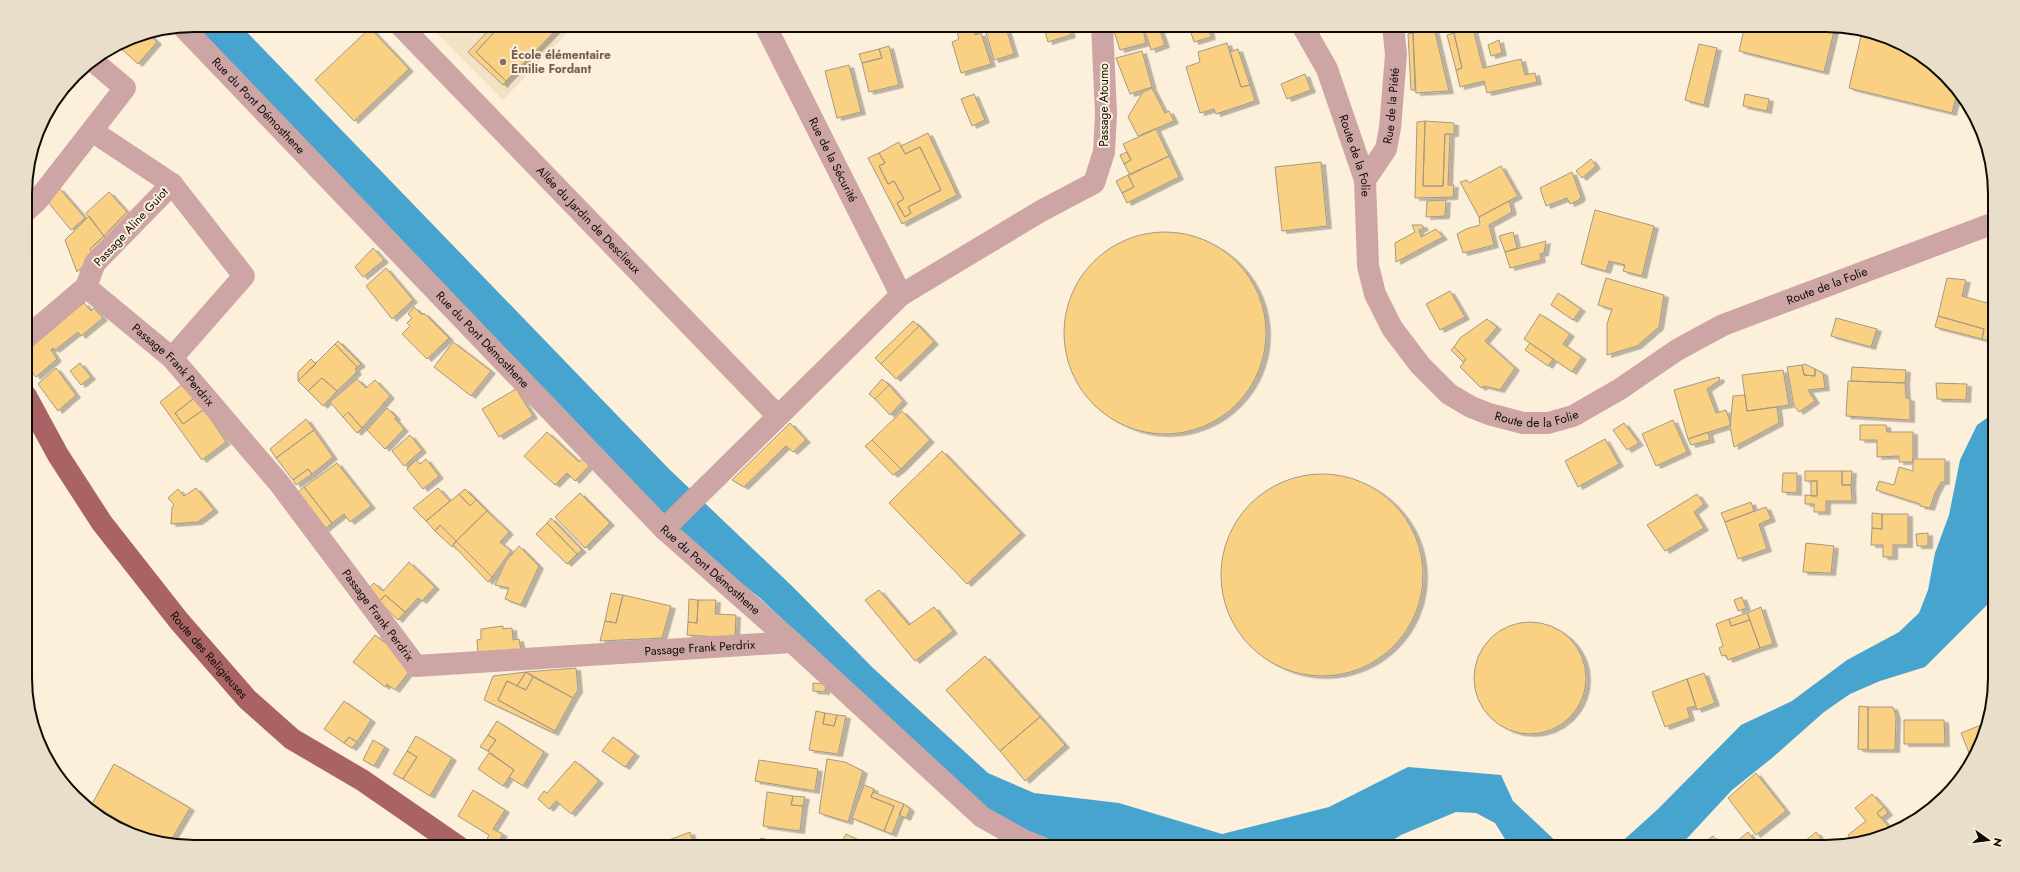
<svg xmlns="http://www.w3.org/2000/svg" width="2020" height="872" font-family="Jost,sans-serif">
  <defs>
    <filter id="shadow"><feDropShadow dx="4.5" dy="2.5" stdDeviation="0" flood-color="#0004"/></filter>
  </defs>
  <rect width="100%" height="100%" fill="#fcf0da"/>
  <path fill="#f2e2c5" d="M429,25H575L503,100Z"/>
  <path fill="#47a4cf" d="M194,25H240L669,469L793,587L873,668L988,773L1034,793L1119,803L1222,834L1329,807L1408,767L1501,775L1513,801L1562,847H1505V839L1495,823L1476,813L1456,812L1401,835L1382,847H1099L1033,838L977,802L760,598L686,541Z
    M1994,413L1995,595L1990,602L1925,667L1880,681L1850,694L1824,712L1772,758L1732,790L1679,847H1616L1658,809L1741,725L1792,701L1847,660L1899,632L1919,613L1928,590L1935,553L1949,515L1960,460L1977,425Z"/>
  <path fill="#fad183" stroke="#a49984" filter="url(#shadow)" d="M494,25H501L476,52L506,81L503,85L468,52Z
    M501,25H561L506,81L476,52Z
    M972,25L975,35L981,33L991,64L961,73L952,42L959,39L956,28Z
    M981,25H1005L1014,54L994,60L985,29H983Z
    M1043,25H1068L1071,35L1048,42Z
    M1112,25H1142L1146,43L1120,50Z
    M1143,25H1158L1165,45L1151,50Z
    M1194,25H1208L1211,37L1194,42L1189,27Z
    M1745,25H1826L1835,27L1824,72L1739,51Z
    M370,28L409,69L354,121L315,80Z
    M1434,28L1449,91L1416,93L1413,33Z
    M1473,29L1483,68L1521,59L1525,75L1535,73L1537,82L1487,93L1484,81L1460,87L1456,70L1462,68L1454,33Z
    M1862,32L1891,38L1929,60L1958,89L1952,113L1849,88Z
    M1413,33L1415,90H1411L1408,34Z
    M1454,33L1462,68L1456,70L1447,35Z
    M149,34L157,42L138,64L117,45L129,38Z
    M1499,40L1502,53L1491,56L1488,45Z
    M1227,43L1241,87L1250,85L1255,101L1216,114L1214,109L1200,113L1186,67L1200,62L1198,52Z
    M1699,44L1717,48L1704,105L1685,100Z
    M889,46L899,85L869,92L862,63L882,58L879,49Z
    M879,49L882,58L862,63L859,54Z
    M1238,49L1250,85L1241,87L1230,52Z
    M1142,51L1152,87L1130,94L1116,58Z
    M849,65L861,112L837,118L825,71Z
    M1305,74L1311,90L1287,99L1281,84Z
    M1152,88L1165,113L1169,111L1174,121L1138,136L1128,117L1143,92Z
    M974,94L985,120L972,126L961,99Z
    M1745,94L1769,99L1767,111L1743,106Z
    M1425,121L1423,186H1443L1445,134H1450L1448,185H1454L1453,197L1415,198L1417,122Z
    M1425,121L1454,123V134H1445L1443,186H1423Z
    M1156,129L1169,156L1130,175L1124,164L1131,160L1123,144Z
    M928,133L957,195L902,224L868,158L879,153L885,163L879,166L888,184L894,181L904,199L897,203L905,217L911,213L908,207L941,190L920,147L905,154L901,146Z
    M899,142L905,154L920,147L941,190L908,207L911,213L905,217L897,203L904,199L894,181L888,184L879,166L885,163L879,153Z
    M1127,152L1131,160L1124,164L1120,155Z
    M1169,156L1179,177L1127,203L1122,193L1134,187L1128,175Z
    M1591,159L1596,166L1582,178L1576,171Z
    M1321,162L1327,226L1282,231L1275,167Z
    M1501,166L1518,196L1479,217L1460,182L1467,180L1469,183Z
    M1572,172L1581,197L1579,200L1570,204L1567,198L1546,206L1540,188Z
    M1128,175L1134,187L1122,193L1116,181Z
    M59,188L85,218L71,230L47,201Z
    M109,192L127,212L104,236L86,213Z
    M1446,200L1445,216L1426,217L1427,201Z
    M1509,201L1512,212L1489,225L1494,245L1463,253L1457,234L1466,229L1480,225L1479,217Z
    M1595,210L1654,226L1642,276L1623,271L1625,265L1609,261L1606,271L1581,264Z
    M127,212L132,217L108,241L104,236Z
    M89,216L104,236L90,249L95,255L77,272L65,240Z
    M1412,225H1422L1424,228L1419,230L1421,237L1436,229L1443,237L1396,262L1395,243L1415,232Z
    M1064 333a101 101 0 1 1 202 0a101 101 0 1 1-202 0Z
    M1513,232L1517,248L1505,252L1499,236Z
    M104,236L108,241L95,255L90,249Z
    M1546,241L1544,253L1540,254L1541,260L1510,268L1505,252Z
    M373,248L384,260L363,277L355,267Z
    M386,268L413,300L392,319L366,286Z
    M1606,278L1664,295L1659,327L1637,346L1607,355V324L1612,309L1598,305Z
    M1947,278L1966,280L1962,296L1994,305V342L1982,339L1984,329L1938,316Z
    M1450,291L1465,317L1440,330L1426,304Z
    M1558,293L1581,309L1573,320L1551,305Z
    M84,303L91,311L94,308L103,318L81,336L78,332L55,350L53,348L51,350L57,359L36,377L26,365V344Z
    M414,307L422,315L424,313L449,338L427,359L402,334L410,326L407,323L412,318L408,314Z
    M1540,314L1570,334L1563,344L1582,357L1572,372L1524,339Z
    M1938,316L1984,329L1982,339L1935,327Z
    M1836,318L1877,329L1871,347L1831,336Z
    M1487,319L1497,327L1485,341L1515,368L1500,390L1484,386L1481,388L1460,367L1466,359L1454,347L1460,338Z
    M913,321L919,326L881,364L875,358Z
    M919,326L934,342L896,379L881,364Z
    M338,341L361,364L357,367L335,344Z
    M453,342L491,371L471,396L434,367Z
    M1530,343L1553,359L1548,366L1525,350Z
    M335,344L357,367L355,369L357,372L337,391L322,378L308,391L298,381Z
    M1454,347L1466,359L1463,362L1451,350Z
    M311,359L316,364L298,381V372Z
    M80,363L91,377L81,385L70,371Z
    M1805,364L1815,369V376L1804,375L1802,365Z
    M1802,365L1804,375L1815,376V369L1823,373L1825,388L1808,390L1815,401L1799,412L1794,406L1787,367Z
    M1852,367L1906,370L1905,383L1851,381Z
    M56,368L76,395L58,411L38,384Z
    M1783,370L1789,405L1747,411L1742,375Z
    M1719,377L1720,380L1707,389L1716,413L1726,410L1731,425L1688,439L1674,390Z
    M322,378L337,391L323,406L308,391Z
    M357,379L366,388L375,380L390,396L362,428L348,412L343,417L330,402Z
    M882,379L889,385L875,399L869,394Z
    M1848,381L1905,383L1906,398L1910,399V420L1846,416Z
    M185,382L197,396L175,413L183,424L206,408L210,418L226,442L202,460L160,402Z
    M1936,383L1967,384L1966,400L1937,399Z
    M889,385L903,401L890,415L875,399Z
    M516,389L533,416L499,437L482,409Z
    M1745,395L1747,411L1777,407L1779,423L1734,447L1730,427L1733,396Z
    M197,396L206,408L183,424L175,413Z
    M387,408L396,417L395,419L404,429L385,449L367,430Z
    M902,411L930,440L901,469L872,440Z
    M348,412L362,428L357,433L343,417Z
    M306,419L314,430L276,458L270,449Z
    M1673,420L1687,452L1656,466L1642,434Z
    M790,423L806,440L793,452L786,446L744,487L732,480Z
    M1624,423L1639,443L1627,450L1613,430Z
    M1860,425H1886L1887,432H1913V462H1899V456L1877,457V440H1860Z
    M314,430L333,457L312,474L308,469L293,480L276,458Z
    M547,432L579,462L583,458L590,465L575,481L567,473L555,485L524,456Z
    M1708,432L1710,440L1691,445L1688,439Z
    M410,435L422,450L404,466L392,451Z
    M1605,439L1619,464L1578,487L1565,461Z
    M872,440L901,469L893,475L865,446Z
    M942,451L1021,533L967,584L889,503Z
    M426,459L439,476L423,489L407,469L416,460L420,464Z
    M1913,459H1945V482H1941L1935,493L1930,508L1920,506V504L1876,490L1879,481L1894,485L1899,467L1913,471Z
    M337,463L371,506L350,522L344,514L332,523L304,487Z
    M308,469L312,474L296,485L293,480Z
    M1805,471H1842V485H1851L1852,501H1826V512H1814V504H1805V495L1817,496V481H1805Z
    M1842,471H1852L1851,485H1842Z
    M1783,473H1797V493L1782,492Z
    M1221 575a101 101 0 1 1 202 0a101 101 0 1 1-202 0Z
    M1811,481H1817V496H1811Z
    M304,487L332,523L325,529L297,493Z
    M196,488L214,510L198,522L171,524L172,507L174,505L168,498L178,489L184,496Z
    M438,488L450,501L426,521L413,508Z
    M465,489L476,500L470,506L459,494Z
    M580,493L610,523L585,548L555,517Z
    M459,494L470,506L476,500L487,511L456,541L440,525L435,531L426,521Z
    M1697,494L1704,504L1694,512L1704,528L1665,551L1647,525Z
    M1751,502L1754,511L1725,522L1721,513Z
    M1766,507L1771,519L1759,524L1767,549L1738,559L1725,522Z
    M487,511L509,532L500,542L511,551L492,577L456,541Z
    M1872,513L1882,514V529L1872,528Z
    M1882,514H1908V545H1893V557H1883V545H1871L1872,528L1882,529Z
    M551,518L582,550L577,554L547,523Z
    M547,523L577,554L567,564L536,534Z
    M440,525L456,541L452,547L435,531Z
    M1928,533V546H1917L1916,534Z
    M456,541L492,577L488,582L453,545Z
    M1806,543L1834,546L1831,573L1803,572Z
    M519,546L539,566L521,605L505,599L509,588L495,585L506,561Z
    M409,562L435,587L422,601L418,598L405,612L385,595L379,602L366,591L374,583L383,591Z
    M879,590L909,625L934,607L953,631L915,661L865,600Z
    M611,593L623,595L616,623L605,621Z
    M385,595L405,612L398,620L379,602Z
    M623,595L671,606L662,638L600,641L605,621L616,623Z
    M1742,597L1746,608L1738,611L1734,600Z
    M689,599L698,600L697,623L688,622Z
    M698,600H716L715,614L736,615L735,638L687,635L688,622L697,623Z
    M1761,607L1773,644L1760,648L1747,613Z
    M1747,613L1750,620L1731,626L1729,619Z
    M1729,619L1731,626L1750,620L1760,648L1728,660L1726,655L1722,656L1719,648L1723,646L1716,624Z
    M1474 678a56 56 0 1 1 112 0a56 56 0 1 1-112 0Z
    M503,626V629L512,628L513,640L519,639L521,650L478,655L477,640L481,639V629Z
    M375,635L406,659L412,668L395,690L387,684L385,687L353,662Z
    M985,656L1040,717L1000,751L946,690Z
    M576,668L578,690L573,698L526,672Z
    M526,672L517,686L507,681L498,700L555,731L554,733L484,700L493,676Z
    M526,672L533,677L526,690L517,686Z
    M1704,673L1715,703L1697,710L1687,679Z
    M533,677L573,698L555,731L498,700L507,681L526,690Z
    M1687,679L1696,706L1687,708L1690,718L1665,727L1652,692Z
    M813,683L826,684L825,692L813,691Z
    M344,701L371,720L357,742L349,737L344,743L324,729Z
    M1859,706L1868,707V750L1858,749Z
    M1868,707H1893L1896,717L1895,750H1868Z
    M816,711L825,713L823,724L834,726L837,715L846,716L838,754L809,750Z
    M825,713L837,715L834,726L823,724Z
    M1040,717L1065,745L1025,781L1000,751Z
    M1904,720H1944L1945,744H1904Z
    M497,721L544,752L523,786L509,777L514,770L488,751L496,740L488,735Z
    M1986,723L1982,743L1972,760L1961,733Z
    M488,735L496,740L488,751L480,747Z
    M416,736L452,758L430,796L403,779L417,757L407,751Z
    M349,737L357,742L352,748L344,743Z
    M613,737L635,754L625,767L602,751Z
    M373,740L385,747L374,766L363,760Z
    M407,751L417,757L403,779L393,774Z
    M489,753L514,770L503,786L478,769Z
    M827,759L845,762L863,771L848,822L819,813Z
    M759,760L818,769L815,791L755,781Z
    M575,761L599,781L571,814L556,801L549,809L538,799L544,791L547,793Z
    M114,764L190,808L170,842L149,838V836L143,833L142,834L92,804Z
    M1756,773L1786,811L1756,835L1728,798Z
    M864,785L874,789L871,797L894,806L884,831L852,818Z
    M473,790L505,810L493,829L503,834L495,847L486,841L489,835L458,816Z
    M767,792L793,796L791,805L803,806L800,831L763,826Z
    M873,792L904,804L892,834L884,831L894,806L871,797Z
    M1872,794L1884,807L1877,813L1893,832L1881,838L1854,843L1848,835L1866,821L1855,808Z
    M793,796L805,797L803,806L791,805Z
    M904,804L910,809L906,818L899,815Z
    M1884,807L1888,813L1881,818L1877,813Z
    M690,832L695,847H671L669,840Z
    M1748,832L1759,847H1741L1737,841Z
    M1816,832L1827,847H1798Z
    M846,834L874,847H839Z
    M1713,836L1722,847H1704L1702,844Z
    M761,838L794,847H758Z"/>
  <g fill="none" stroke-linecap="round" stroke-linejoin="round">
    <g stroke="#cea5a5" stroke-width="22">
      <path id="s1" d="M400,25L777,415"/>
      <path id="s2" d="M765,25L901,295"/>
      <path id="s3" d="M1302,25L1327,69L1365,180L1368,266L1375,294L1392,328L1420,365L1449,394L1471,407L1489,414L1523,423H1548L1573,416L1620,389L1677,350L1723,325L1994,223"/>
      <path id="s4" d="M183,27L664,529L792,642L982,817L1025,841L1041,847"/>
      <path d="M92,131L172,184L244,276L172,358"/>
      <path id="s5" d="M1365,180L1386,149L1390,128L1396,55L1393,25"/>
      <path d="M25,212L37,201L125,88L93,61"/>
      <path id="s6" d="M86,287L172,358L279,483L416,666L792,642"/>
      <path d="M26,338L86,287L95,263L172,184"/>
      <path d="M664,529L901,295L1041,211L1094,183L1104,152L1106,114L1102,25"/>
    </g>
    <path stroke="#a96365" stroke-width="22" id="s7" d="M26,396L58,455L102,523L179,621L247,699L292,739L362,780L459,847"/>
  </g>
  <circle fill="#8d6e63" stroke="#fcf0da" stroke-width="1.5" cx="503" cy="62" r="4"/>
  <g text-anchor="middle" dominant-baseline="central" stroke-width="4" stroke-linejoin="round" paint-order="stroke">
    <g font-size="12" font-weight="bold" fill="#785e54" stroke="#fcf0da" text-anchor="start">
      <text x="511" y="55">École élémentaire<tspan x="511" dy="14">Emilie Fordant</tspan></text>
    </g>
    <g font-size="12" fill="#0f0b05" stroke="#fcf0da">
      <text transform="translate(1104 105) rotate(-90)">Passage Atoumo</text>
      <text stroke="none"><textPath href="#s4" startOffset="109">Rue du Pont Démosthene</textPath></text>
      <text stroke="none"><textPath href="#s5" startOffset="81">Rue de la Piété</textPath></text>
      <text stroke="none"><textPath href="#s3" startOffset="142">Route de la Folie</textPath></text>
      <text stroke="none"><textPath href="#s2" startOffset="151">Rue de la Sécurité</textPath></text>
      <text stroke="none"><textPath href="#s1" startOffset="271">Allée du Jardin de Desclieux</textPath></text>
      <text transform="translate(131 227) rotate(-47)">Passage Aline Guiot</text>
      <text stroke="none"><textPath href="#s3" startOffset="826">Route de la Folie</textPath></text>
      <text stroke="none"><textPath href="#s4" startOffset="433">Rue du Pont Démosthene</textPath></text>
      <text stroke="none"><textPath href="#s6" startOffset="117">Passage Frank Perdrix</textPath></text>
      <text stroke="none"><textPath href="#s3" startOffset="502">Route de la Folie</textPath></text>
      <text stroke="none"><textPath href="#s4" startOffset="757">Rue du Pont Démosthene</textPath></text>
      <text stroke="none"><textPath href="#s6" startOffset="441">Passage Frank Perdrix</textPath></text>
      <text stroke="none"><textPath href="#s6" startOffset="789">Passage Frank Perdrix</textPath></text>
      <text stroke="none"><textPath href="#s7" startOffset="318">Route des Religieuses</textPath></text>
    </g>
  </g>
  <path d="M0 0H2020V872H0ZM194 32H1826A162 162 0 0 1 1988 194V678A162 162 0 0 1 1826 840H194A162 162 0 0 1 32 678V194A162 162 0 0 1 194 32Z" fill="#e9dec9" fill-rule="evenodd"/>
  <path fill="none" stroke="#0f0b05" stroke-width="2" d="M194 32H1826A162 162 0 0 1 1988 194V678A162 162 0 0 1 1826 840H194A162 162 0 0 1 32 678V194A162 162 0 0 1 194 32Z"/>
  <g transform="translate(1988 840) rotate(104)" stroke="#fcf0da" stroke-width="3" paint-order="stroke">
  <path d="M0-3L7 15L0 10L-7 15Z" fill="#0f0b05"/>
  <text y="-6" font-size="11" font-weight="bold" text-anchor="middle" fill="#0f0b05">N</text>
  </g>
</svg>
